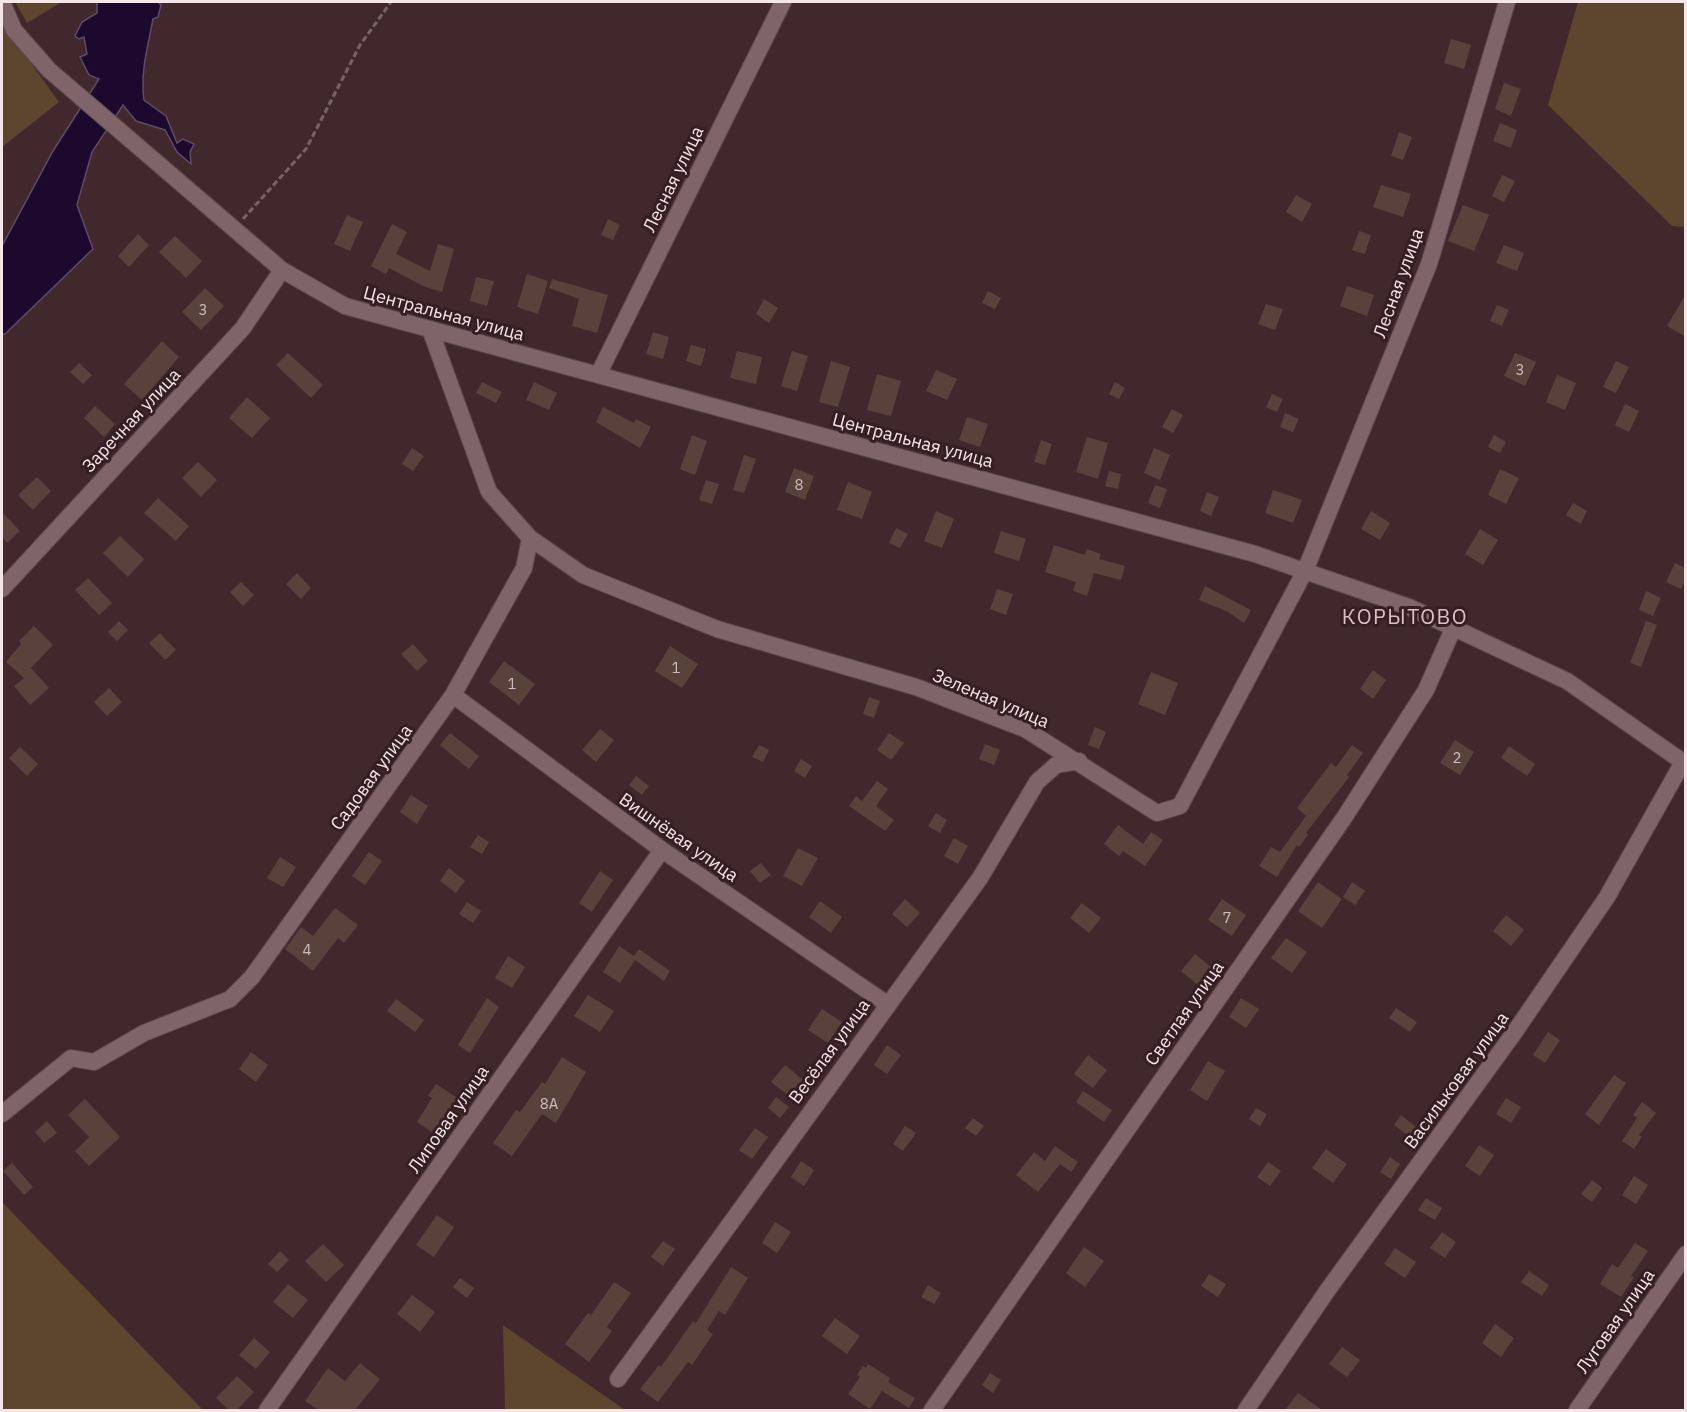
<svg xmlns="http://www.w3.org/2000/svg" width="1687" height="1412" font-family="'IBM Plex Sans',sans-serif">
  <rect width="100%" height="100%" fill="#40282d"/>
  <path fill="#5d452e" d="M15,2H62L27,23Z
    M1578,2H1685V227L1672,226L1548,105Z
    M2,23L59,102L2,147Z
    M2,1202L203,1410H2Z
    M503,1325L625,1410H505Z"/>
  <path fill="#1d092e" stroke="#5e4b66" stroke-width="1.5" d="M97,2H158L161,5L158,17L153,19C148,46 140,73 144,100L166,116L177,143L183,139L194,144L190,152L191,164L177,152L165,130L136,121L123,105L92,152L77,205L93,249L5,334H2V246L53,151L99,79L89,75L80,57L87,54L84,37L79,39L75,36L82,22L97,13Z"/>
  <path fill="#5a423c" d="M1451,39L1471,45L1464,69L1444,63Z
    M1504,83L1521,89L1511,116L1495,109Z
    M1500,123L1517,130L1511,148L1493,141Z
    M1399,132L1412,137L1403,160L1391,156Z
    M1502,175L1515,181L1504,202L1492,196Z
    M1381,185L1411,194L1403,217L1373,207Z
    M1296,195L1312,204L1302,222L1286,212Z
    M1463,205L1489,215L1474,251L1448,241Z
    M347,215L363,222L350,251L334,244Z
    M608,219L620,225L613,240L601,235Z
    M392,224L407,232L396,254L430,271L438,244L454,249L442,292L425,287L389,268L386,274L371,266Z
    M1359,231L1371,235L1365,254L1352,250Z
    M138,234L149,245L129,267L118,256Z
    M175,236L202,261L186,278L159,252Z
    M1504,245L1524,253L1517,271L1496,263Z
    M527,274L548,281L538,314L517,307Z
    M476,277L494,281L487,306L470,301Z
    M552,279L608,295L597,333L572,326L579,299L549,288Z
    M1347,286L1374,295L1367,316L1340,306Z
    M205,288L224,306L201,330L182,312Z
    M988,291L1001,298L995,309L982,303Z
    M1686,294V337L1667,326Z
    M764,299L778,308L769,323L756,314Z
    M1266,304L1283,309L1275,330L1258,324Z
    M1497,305L1509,310L1502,326L1490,321Z
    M653,332L669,337L663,359L646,354Z
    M162,341L179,357L142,400L124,384Z
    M691,345L706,349L701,366L686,361Z
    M737,351L762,357L756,384L730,378Z
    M792,351L808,356L797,391L781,386Z
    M288,353L323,385L311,398L276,365Z
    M1515,353L1536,362L1525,386L1504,376Z
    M831,361L850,367L838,407L819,402Z
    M1616,361L1629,367L1616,393L1603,387Z
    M79,363L92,375L83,384L70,372Z
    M936,370L957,379L947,400L926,391Z
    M877,374L901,381L891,416L867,410Z
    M1557,375L1576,383L1565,410L1546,402Z
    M482,382L502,392L496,403L476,393Z
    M534,382L557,393L549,410L526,400Z
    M1115,382L1125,388L1119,399L1109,394Z
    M1272,394L1283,399L1277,412L1266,407Z
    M247,397L270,418L252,438L229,418Z
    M1625,404L1639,411L1629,432L1615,425Z
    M95,406L115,424L104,437L84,418Z
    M603,407L634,423L636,419L651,427L640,448L596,422Z
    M1172,409L1183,415L1173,433L1162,427Z
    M1285,413L1299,419L1293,432L1280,427Z
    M967,417L988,424L980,447L959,440Z
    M692,435L707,441L695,475L680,469Z
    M1494,435L1506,442L1500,453L1488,447Z
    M1087,437L1108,443L1098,479L1076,472Z
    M1041,440L1052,444L1045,465L1034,462Z
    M412,448L424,456L413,471L402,464Z
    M1154,448L1170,455L1160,480L1144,473Z
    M744,455L756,459L744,493L733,490Z
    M198,462L217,480L201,497L182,478Z
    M794,468L814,476L805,500L785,492Z
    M1500,469L1519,478L1506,504L1488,495Z
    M1109,471L1121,474L1118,489L1105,486Z
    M37,477L51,491L33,510L18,495Z
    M706,480L719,484L712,504L699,500Z
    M848,482L872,492L862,519L837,510Z
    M1155,485L1167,489L1160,508L1148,503Z
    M1273,490L1302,500L1293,523L1265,513Z
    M1207,492L1219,497L1211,516L1200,511Z
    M158,498L189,526L176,541L144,513Z
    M1573,503L1587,511L1581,524L1566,515Z
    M936,511L954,519L942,548L924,541Z
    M1371,511L1390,523L1380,540L1361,529Z
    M2,512L20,531L7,543L2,537Z
    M896,528L908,534L900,548L889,543Z
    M1480,529L1498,540L1483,565L1465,554Z
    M1001,531L1026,539L1019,561L994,553Z
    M120,536L144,559L128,577L103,553Z
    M1054,545L1085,555L1087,549L1101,554L1099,559L1125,566L1121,580L1094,573L1087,596L1073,591L1076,582L1045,572Z
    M1675,563L1686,568V579L1681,589L1666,582Z
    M297,573L311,588L301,599L286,584Z
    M88,578L112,603L99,615L75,590Z
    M241,582L254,595L243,606L230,592Z
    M1205,586L1251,610L1244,623L1228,612L1199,600Z
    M997,589L1013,594L1006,615L990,609Z
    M1646,591L1661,598L1653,616L1639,610Z
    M119,621L128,630L117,641L108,632Z
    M1646,621L1657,625L1641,667L1630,663Z
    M34,626L53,645L31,668L49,688L30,705L14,686L24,678L6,662L21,644L19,641Z
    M160,633L176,650L165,660L149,643Z
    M413,644L428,661L417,671L401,654Z
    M670,646L698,664L682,688L655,671Z
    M504,661L535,684L519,705L489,682Z
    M1373,670L1386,680L1373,699L1360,689Z
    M1151,672L1178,683L1165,715L1138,704Z
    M109,688L122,702L107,716L94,702Z
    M869,697L880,701L874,718L863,714Z
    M1095,727L1106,732L1099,749L1088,745Z
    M600,729L614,740L596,762L582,750Z
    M450,733L479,756L469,769L440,745Z
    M889,733L904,743L891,760L877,750Z
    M1455,740L1474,752L1460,775L1440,763Z
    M985,744L1000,750L994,765L979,759Z
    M759,745L769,750L763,762L752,757Z
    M1352,745L1363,753L1347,775L1349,777L1306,833L1308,835L1299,847L1297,845L1277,877L1259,866L1271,847L1280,852L1306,816L1297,808L1331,763L1336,767Z
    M1509,746L1535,764L1527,776L1501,758Z
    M20,747L38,764L27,776L9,758Z
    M801,759L812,766L805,778L794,771Z
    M636,776L649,786L642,795L629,785Z
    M877,781L888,789L876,806L894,820L885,831L849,806L856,796L862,801Z
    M411,795L428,806L417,824L400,812Z
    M936,813L947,820L940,833L928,826Z
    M1118,825L1143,844L1151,832L1163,840L1145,866L1123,851L1119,856L1104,844Z
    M478,835L489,842L482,854L470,847Z
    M954,838L968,846L958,864L944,856Z
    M798,848L818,858L802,886L783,876Z
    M369,852L382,861L365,885L352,876Z
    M280,857L296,867L283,887L267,878Z
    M761,863L771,875L760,883L750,871Z
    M449,868L465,881L456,893L440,881Z
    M600,871L613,880L592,912L579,903Z
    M1318,882L1342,899L1322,928L1298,911Z
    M1352,882L1365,891L1355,905L1343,897Z
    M905,899L920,913L907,927L892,914Z
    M1222,899L1246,915L1232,936L1208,920Z
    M820,901L842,917L831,933L809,917Z
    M467,902L481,911L473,923L459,914Z
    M1082,903L1101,918L1089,933L1070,918Z
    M335,908L358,925L344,943L338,938L313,971L285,949L301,927L313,936Z
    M1506,915L1524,930L1511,946L1493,931Z
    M1286,938L1307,952L1292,973L1271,958Z
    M619,946L634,956L639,949L670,971L664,981L635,960L620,983L603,972Z
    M1195,954L1212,968L1198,985L1181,971Z
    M508,956L525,967L512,988L495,978Z
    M588,995L614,1011L600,1032L574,1016Z
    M487,998L499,1007L470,1053L458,1045Z
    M1241,998L1259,1009L1246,1028L1229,1017Z
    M396,999L424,1020L415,1032L387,1011Z
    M1396,1008L1417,1022L1410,1032L1389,1018Z
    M822,1009L842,1022L828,1043L808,1030Z
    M1548,1032L1560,1040L1545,1063L1533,1055Z
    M887,1045L901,1055L887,1074L874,1065Z
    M251,1052L268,1065L256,1082L239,1069Z
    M1088,1055L1107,1070L1093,1088L1074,1074Z
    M562,1057L586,1072L556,1123L542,1114L512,1156L493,1143L516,1110L520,1112L542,1082L545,1084Z
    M1208,1061L1225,1071L1207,1101L1190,1090Z
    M785,1065L803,1080L789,1096L771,1082Z
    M1614,1075L1626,1083L1599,1125L1585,1114Z
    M436,1084L459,1099L433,1133L417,1122L432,1098L428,1096Z
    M1083,1091L1112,1110L1104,1122L1076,1102Z
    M776,1097L789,1107L780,1118L768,1108Z
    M1506,1098L1521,1107L1511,1123L1496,1114Z
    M85,1099L120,1137L89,1166L75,1151L89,1137L68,1115Z
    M1642,1102L1656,1113L1639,1135L1642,1137L1634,1149L1622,1141L1637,1118L1633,1115Z
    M1256,1108L1267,1114L1260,1126L1249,1119Z
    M1401,1115L1417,1128L1410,1137L1394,1125Z
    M973,1118L984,1126L976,1136L965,1128Z
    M47,1121L57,1133L44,1143L35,1132Z
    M905,1126L916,1133L903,1151L893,1144Z
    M755,1128L768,1137L752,1159L739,1150Z
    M1479,1145L1494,1155L1480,1176L1465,1166Z
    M1055,1146L1078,1162L1071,1172L1060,1164L1038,1192L1016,1175L1034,1152L1045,1161Z
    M1326,1149L1347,1164L1333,1183L1312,1168Z
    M1390,1157L1400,1164L1391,1179L1380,1172Z
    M801,1161L814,1170L804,1186L791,1177Z
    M1268,1162L1281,1171L1270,1186L1257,1177Z
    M12,1163L33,1187L24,1195L3,1171Z
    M1634,1176L1648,1185L1636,1204L1622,1195Z
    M1592,1180L1602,1188L1592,1202L1581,1194Z
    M1426,1198L1442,1208L1435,1220L1418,1210Z
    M437,1215L454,1227L434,1257L416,1245Z
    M775,1222L791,1232L777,1253L762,1243Z
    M1442,1232L1456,1242L1445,1258L1430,1248Z
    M663,1241L675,1249L663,1266L651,1257Z
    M1635,1243L1648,1251L1631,1276L1634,1277L1621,1297L1600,1284L1612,1264L1618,1268Z
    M323,1244L344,1265L326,1282L305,1261Z
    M1084,1247L1104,1261L1085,1287L1066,1273Z
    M1395,1248L1416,1262L1405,1278L1384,1264Z
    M280,1251L289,1260L277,1272L268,1264Z
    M731,1267L748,1278L725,1315L719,1311L707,1330L713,1334L692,1365L688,1362L658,1402L640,1389L659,1365L661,1367L693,1321L696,1323Z
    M1529,1271L1549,1285L1542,1296L1521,1282Z
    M1209,1274L1226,1284L1218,1297L1201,1286Z
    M460,1278L474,1288L467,1298L453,1287Z
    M614,1282L631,1293L607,1327L612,1331L589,1362L565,1344L588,1313L591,1315Z
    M288,1284L308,1300L293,1318L273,1302Z
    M928,1285L941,1293L934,1304L921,1297Z
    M412,1295L435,1312L420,1332L397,1314Z
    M835,1318L860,1336L847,1354L822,1336Z
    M1495,1324L1514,1338L1501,1357L1482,1343Z
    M254,1338L270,1352L256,1369L239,1355Z
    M1342,1347L1360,1360L1347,1377L1329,1364Z
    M360,1363L380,1379L355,1410H319L305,1401L328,1368L345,1381Z
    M868,1364L890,1378L888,1382L915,1398L909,1408L882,1391L870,1409L848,1394L860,1377L857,1375L863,1366L866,1368Z
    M990,1373L1001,1380L993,1393L982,1385Z
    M237,1376L254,1392L237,1410H229L216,1398Z
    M1298,1393L1322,1410H1285Z"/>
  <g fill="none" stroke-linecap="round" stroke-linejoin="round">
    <g stroke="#5c484d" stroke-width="18">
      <path id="minor" d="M2,2L14,30L49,70L282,270L345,306L1255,554L1409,607L1567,681L1686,764
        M598,375L783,2
        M530,538L583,575L717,629L916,687L1025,729L1157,813L1180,806L1305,571L1429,264L1507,2
        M2,589L243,328L282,270
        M453,695L662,850L887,1004
        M2,1114L71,1058L94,1062L144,1033L230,999L252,977L453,695L524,568L530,538L489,492L430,329
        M618,1379L980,878L1037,782L1056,765L1079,761
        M267,1410L662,850
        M932,1410L1344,818L1426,690L1453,629
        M1246,1410L1327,1291L1514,1033L1607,897L1683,762
        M1577,1410L1686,1254"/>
    </g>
    <path stroke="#796368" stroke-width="3" stroke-dasharray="6 3" stroke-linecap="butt" d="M243,219L306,149L360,45L391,2"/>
    <use href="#minor" stroke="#7f6469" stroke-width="16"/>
  </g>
  <g text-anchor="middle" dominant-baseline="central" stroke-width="6" stroke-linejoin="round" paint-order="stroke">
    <g font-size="15" fill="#cfbdbe">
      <text x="203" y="309">3</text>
      <text x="1520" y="369">3</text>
      <text x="799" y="484">8</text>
      <text x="676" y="667">1</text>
      <text x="512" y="683">1</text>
      <text x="1457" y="757">2</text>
      <text x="1227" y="917">7</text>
      <text x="307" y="949">4</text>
      <text x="549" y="1103">8А</text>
    </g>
    <g font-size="18" fill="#f6e6e9" stroke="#351e24">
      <text transform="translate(673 179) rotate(-64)">Лесная улица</text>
      <text transform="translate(1398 283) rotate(-70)">Лесная улица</text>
      <text transform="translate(444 313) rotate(15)">Центральная улица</text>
      <text transform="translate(131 420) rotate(-47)">Заречная улица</text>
      <text transform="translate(913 440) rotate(15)">Центральная улица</text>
      <text transform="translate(991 698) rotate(23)">Зеленая улица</text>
      <text transform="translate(371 777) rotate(-54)">Садовая улица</text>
      <text transform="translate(679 837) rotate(35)">Вишнёвая улица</text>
      <text transform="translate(1184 1013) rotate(-55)">Светлая улица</text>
      <text transform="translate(829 1051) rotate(-54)">Весёлая улица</text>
      <text transform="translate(1456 1080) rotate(-54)">Васильковая улица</text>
      <text transform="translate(448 1119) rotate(-55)">Липовая улица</text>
      <text transform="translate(1615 1321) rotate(-55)">Луговая улица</text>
    </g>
    <g font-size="21" letter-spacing="1.5" fill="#ddbec4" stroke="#351e24">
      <text x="1405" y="616">КОРЫТОВО</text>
    </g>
  </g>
  <rect width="1687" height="1412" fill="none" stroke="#f6e6e9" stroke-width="6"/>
</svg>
